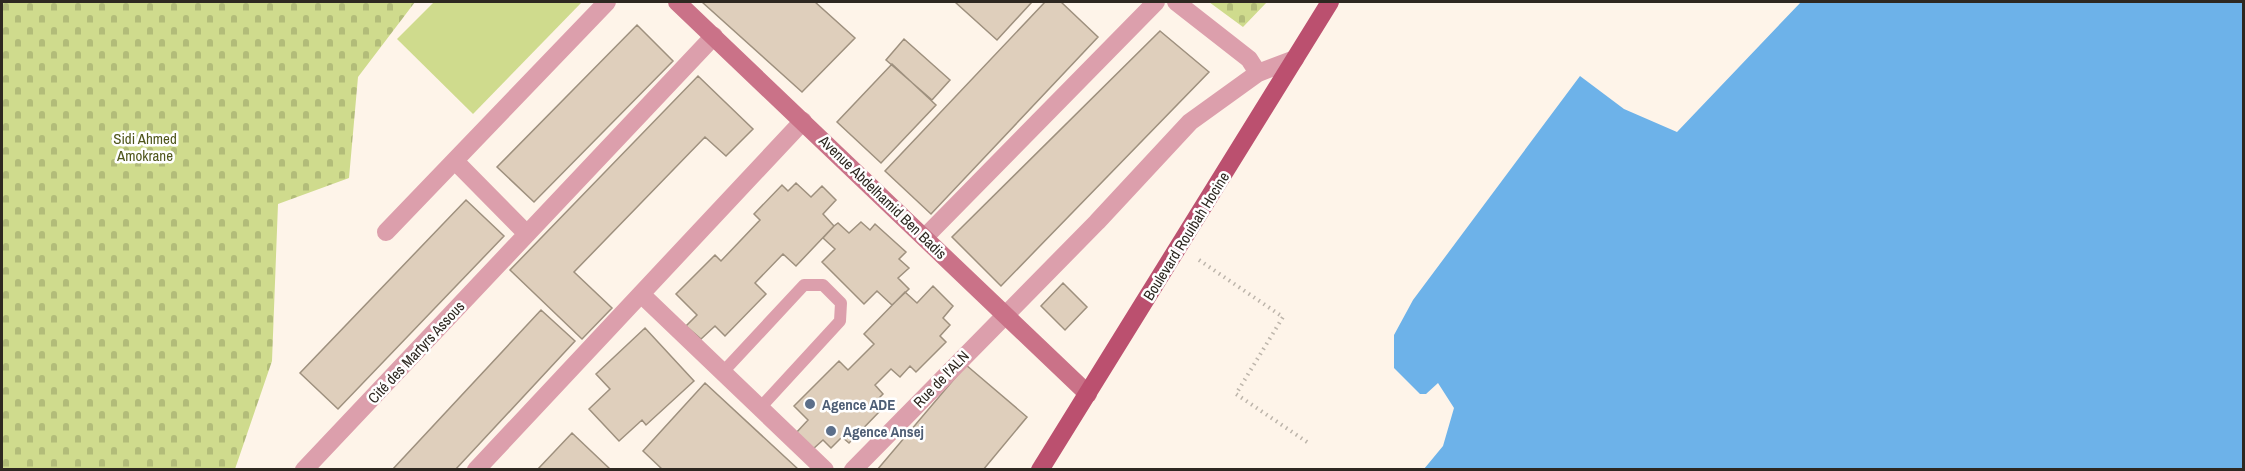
<svg xmlns="http://www.w3.org/2000/svg" width="2245" height="471" font-family="'Archivo Narrow',sans-serif">
  <defs>
    <pattern id="cemetery-stones" width="16" height="16" patternUnits="userSpaceOnUse" patternTransform="scale(1.5)"><rect width="16" height="16" fill="#cfdb8d"/><path d="M2 7V4a2 2 0 0 1 4 0v3zM10 15v-3a2 2 0 0 1 4 0v3z" fill="#b2bc79"/></pattern>
  </defs>
  <rect width="100%" height="100%" fill="#fef4e9"/>
  <path fill="url(#cemetery-stones)" d="M2,2H415L358,77L349,178L278,204L272,361L235,469H2Z
    M1209,2H1267L1243,27Z"/>
  <path fill="#cfdb8d" d="M434,2H582L473,114L397,39Z"/>
  <path fill="#6db2e9" d="M1801,2H2243V469H1424L1443,446L1454,408L1438,383L1426,394H1420L1394,368V335L1413,300L1580,76L1624,109L1677,132Z"/>
  <path fill="#dfcfbc" stroke="#9e907e" stroke-width="1.5" d="M702,2H815L855,38L802,92Z
    M955,2H1032L997,40Z
    M1045,2H1061L1098,37L931,214L885,171Z
    M637,25L673,61L534,202L497,167Z
    M1160,31L1209,72L1001,286L952,237Z
    M904,39L950,80L932,100L886,60Z
    M892,64L936,105L881,163L837,122Z
    M698,76L753,129L726,156L705,137L574,272L612,308L582,339L510,270Z
    M796,183L811,197L822,186L836,200L823,214L834,226L796,266L783,254L755,283L766,294L725,336L715,326L701,339L686,326L697,315L676,294L715,255L721,261L760,220L754,214L782,185L788,191Z
    M466,200L504,236L338,409L300,373Z
    M861,222L870,230L875,224L906,252L899,259L909,268L898,278L909,289L892,305L877,291L864,304L822,262L835,249L823,238L834,226L838,223L849,233Z
    M1063,283L1087,307L1065,330L1041,306Z
    M933,286L953,306L943,318L950,325L940,336L946,342L916,372L910,366L900,377L891,369L875,385L883,394L872,405L879,412L849,443L842,437L831,448L823,440L813,449L796,433L808,420L794,406L839,361L848,370L874,344L864,334L905,292L917,303Z
    M541,310L575,341L455,470H392Z
    M645,328L694,381L646,425L642,420L619,441L589,409L610,389L596,374Z
    M966,365L1027,417L983,470H877Z
    M705,383L799,470H663L643,451Z
    M572,433L611,470H537Z"/>
  <g fill="none" stroke-linecap="round" stroke-linejoin="round">
    <path stroke="#bdb5ab" stroke-width="4" stroke-dasharray="1.5 4.5" stroke-linecap="butt" d="M1199,260L1283,317L1236,394L1310,444"/>
    <path stroke="#dc9fac" stroke-width="12" d="M723,372L804,285H823L841,303L840,321L760,408"/>
    <path stroke="#dc9fac" stroke-width="18" d="M1176,2L1249,59L1258,73
      M455,161L527,234
      M386,232L607,2
      M925,237L1156,2
      M641,294L825,470
      M304,470L714,36
      M476,470L803,121
      M853,470L1097,222L1190,122L1258,73L1295,59"/>
    <path stroke="#ca7288" stroke-width="18" d="M677,2L1088,394"/>
    <path stroke="#bb506f" stroke-width="18" d="M1040,470L1330,2"/>
  </g>
  <g fill="#5c6f8a" stroke="#fff" stroke-width="2">
    <circle cx="810" cy="404" r="6"/>
    <circle cx="831" cy="431" r="6"/>
  </g>
  <g text-anchor="middle" dominant-baseline="central" stroke-width="5" stroke-linejoin="round" paint-order="stroke">
    <g font-size="15" fill="#50571c" stroke="#fff">
      <text x="145" y="138">Sidi Ahmed<tspan x="145" dy="17">Amokrane</tspan></text>
    </g>
    <g font-size="15" fill="#2e2821" stroke="#fff">
      <text transform="translate(883 197) rotate(44)">Avenue Abdelhamid Ben Badis</text>
      <text transform="translate(1186 236) rotate(-58)">Boulevard Rouibah Hocine</text>
      <text transform="translate(416 352) rotate(-47)">Cité des Martyrs Assous</text>
      <text transform="translate(941 379) rotate(-46)">Rue de l'ALN</text>
    </g>
    <g font-size="15" font-weight="bold" fill="#4e5e75" stroke="#fff" text-anchor="start">
      <text x="822" y="404">Agence ADE</text>
      <text x="843" y="431">Agence Ansej</text>
    </g>
  </g>
  <rect width="2245" height="471" fill="none" stroke="#2e2821" stroke-width="6"/>
</svg>
